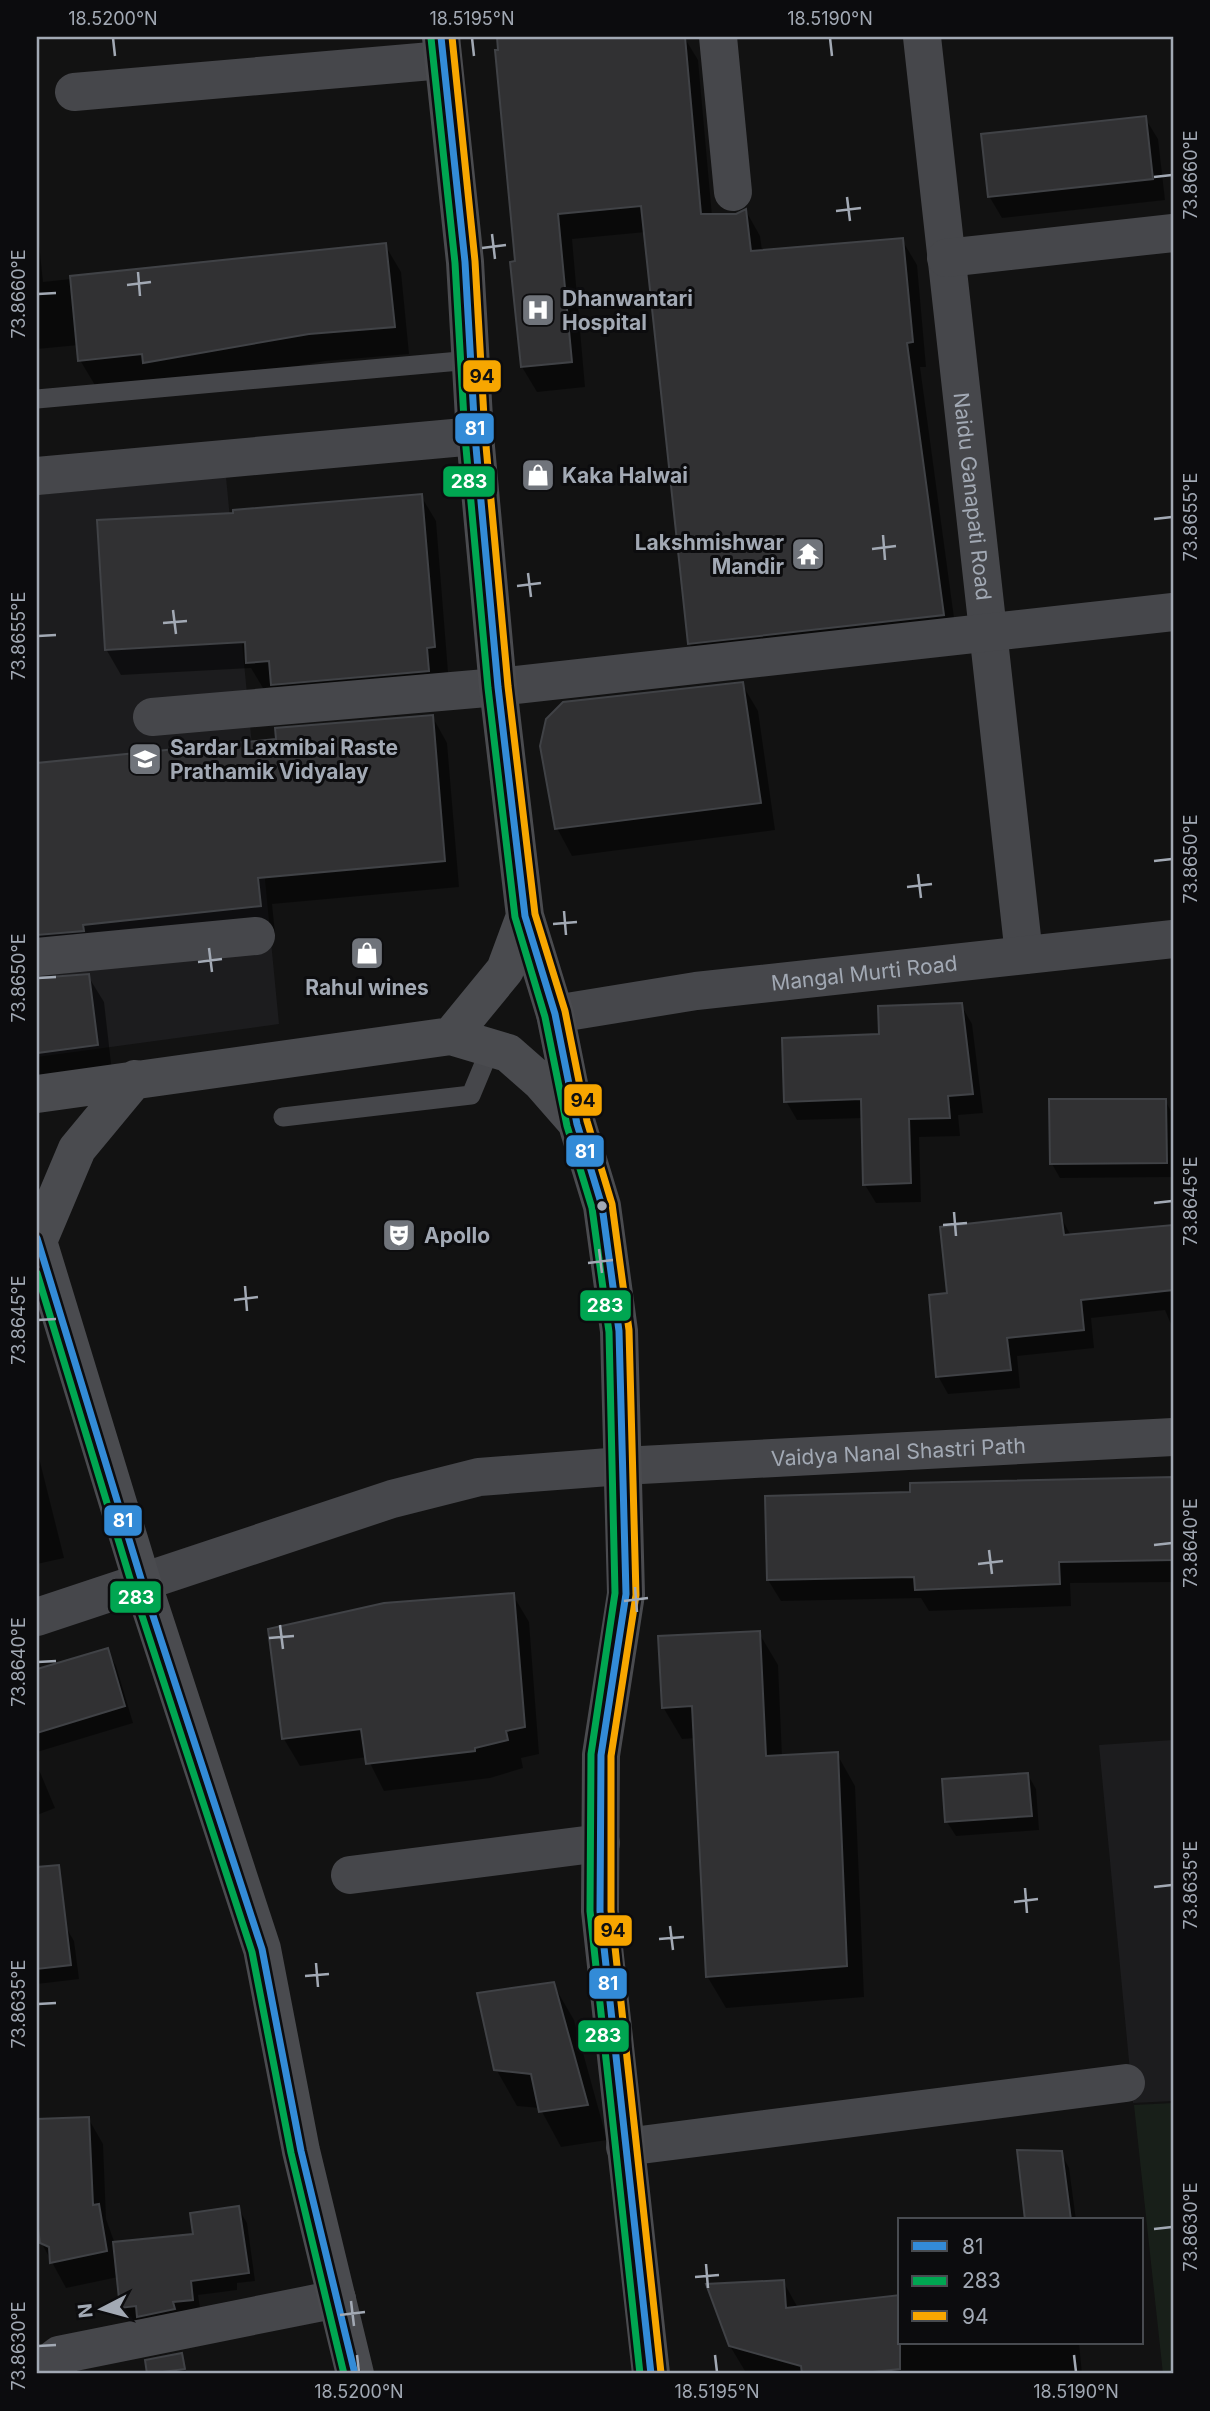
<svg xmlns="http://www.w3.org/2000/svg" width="1210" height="2411" font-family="Inter,sans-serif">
  <rect width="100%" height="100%" fill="#121212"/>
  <path fill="#1c1c1e" d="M226,477L279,1024L37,1057V495Z
    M1173,1740V2101L1133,2103L1099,1745Z"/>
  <path fill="#181f19" d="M1173,2103V2374H1163L1134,2105Z"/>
  <path fill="#0007" d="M499,37H684L698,60L712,216L736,215L746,211L760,236L762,251L902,240L917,265L926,367H920L957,640L704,669L689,643L646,232L572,239L585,387L537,392L522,367L512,263H517Z
    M1145,118L1158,139L1165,200L1002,218L989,196Z
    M37,224L43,282L385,245L401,272L409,354L325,361L161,390L96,387L80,360L79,345L37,349Z
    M421,496L436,521L448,672L288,710L275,687L263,688L251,668L121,675L106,649L235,514Z
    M742,684L758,711L775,830L572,856L557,828Z
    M432,716L447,743L459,887L272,904L275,933L97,951L37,969V765L278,740Z
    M88,976L104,1002L112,1072L37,1081V980Z
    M961,1005L972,1024L983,1113L958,1115L960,1136L919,1137L921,1202L876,1203L865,1185L863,1118L797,1120L786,1101L881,1036Z
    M1165,1100L1173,1115V1177L1060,1178L1052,1164Z
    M1060,1215L1071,1236L1173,1227V1329L1165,1310L1091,1318L1094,1348L1017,1356L1020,1388L948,1394L938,1376L949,1295Z
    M37,1450L64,1558L37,1564Z
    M1173,1478V1582L1070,1583L1071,1606L929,1611L921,1598L781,1601L768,1580L912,1494V1485Z
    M513,1595L529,1622L539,1754L521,1758L523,1768L490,1778L384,1791L367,1757L300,1766L284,1739L270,1631Z
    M759,1633L778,1665L782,1757L837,1754L855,1786L864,1997L726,2008L707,1976L696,1738L682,1739L663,1707Z
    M107,1650L116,1666L133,1723L37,1752V1671Z
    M37,1765L55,1808L37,1815Z
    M1028,1775L1036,1789L1039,1830L956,1836L947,1822Z
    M65,1926L74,1941L79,1979L37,1984V1930Z
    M553,1984L574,2020L607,2140L561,2147L540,2108L517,2106L496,2069Z
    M88,2118L103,2144L106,2219L115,2244L195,2235L238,2208L247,2223L255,2281L237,2283V2290L198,2295L201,2314L130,2322L122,2307L118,2277L66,2288L41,2242L37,2199V2121Z
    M1019,2152L1061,2153L1069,2168L1076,2220H1026Z
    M783,2281L798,2308L900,2297V2343H1079L1082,2374H756L745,2371L730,2346Z
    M181,2355L187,2374H149L147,2361Z"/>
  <path fill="#313133" stroke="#404246" stroke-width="2" d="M497,37H685L701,214H736L746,209L751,251L903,238L913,342L907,343L944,615L688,644L641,206L558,214L572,362L521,367L510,262L515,261L495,50H498Z
    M1146,116L1153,179L988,197L981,134Z
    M386,243L395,327L309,334L143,363L142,354L78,361L70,276Z
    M422,494L435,647L427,648L429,671L271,685L269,661L246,663L245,642L105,650L97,520L233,513V510Z
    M743,682L761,803L555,829L540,746L546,719L563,702Z
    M433,715L445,861L258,878L261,906L83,925L84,931L37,935V763L276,739L275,728Z
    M89,974L98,1045L37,1053V978Z
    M962,1003L973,1094L948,1096L950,1118L909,1119L911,1183L863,1185L861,1099L784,1102L782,1038L879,1034L878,1006Z
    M1049,1099H1166L1167,1163L1050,1164Z
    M1061,1213L1064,1235L1173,1225V1290L1081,1300L1084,1330L1007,1338L1011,1370L936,1377L929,1295L947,1293L940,1227Z
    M1173,1477V1560L1059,1562L1060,1584L915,1590L914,1577L767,1580L765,1496L910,1492V1483Z
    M514,1593L525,1727L506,1731L508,1740L475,1748V1751L366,1764L361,1729L282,1739L268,1629L384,1603Z
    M760,1631L766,1756L838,1752L847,1966L706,1977L692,1706L662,1708L658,1636Z
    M108,1648L125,1706L37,1733V1669Z
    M1028,1773L1032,1816L945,1822L942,1779Z
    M59,1865L71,1965L37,1969V1867Z
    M554,1982L588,2105L539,2112L531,2074L494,2070L477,1993Z
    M89,2117L93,2205L99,2204L107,2251L50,2263L49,2247L40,2243L37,2221V2119Z
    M1017,2150L1062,2151L1071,2220H1025Z
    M239,2206L249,2273L191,2281L193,2300L173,2302L175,2309L137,2317L136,2306L120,2308L113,2242L193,2234L190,2213Z
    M784,2280L786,2308L900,2295V2369L854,2374H802L801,2366L729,2346L706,2284Z
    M182,2353L185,2369L147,2374L145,2360Z"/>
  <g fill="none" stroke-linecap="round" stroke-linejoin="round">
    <path stroke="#46474b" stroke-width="19" d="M37,399L471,360
      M283,1117L471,1095L491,1047"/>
    <g stroke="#46474b" stroke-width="38">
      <path d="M718,37L733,192"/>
      <path id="s1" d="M922,37L1024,955"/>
      <path d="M74,92L443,60"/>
      <path d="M946,258L1173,233"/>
      <path d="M37,476L475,436"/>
      <path d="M152,717L498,687L1173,612"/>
      <path d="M37,957L256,936"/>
      <path id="s2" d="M555,1014L696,991L1173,939"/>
      <path id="s3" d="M37,1617L392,1499L479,1477L622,1466L1173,1437"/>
      <path d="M350,1875L601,1843"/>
      <path d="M625,2147L1126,2083"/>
      <path d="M37,2372L59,2355L337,2299"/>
    </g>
    <path stroke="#4a4b4f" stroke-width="38" d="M441,37L465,262L475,436L498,687L525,916L555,1014L577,1124L602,1206L619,1331L626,1594L601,1755L600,1911L651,2374
      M451,1036L505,970L525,916
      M37,1094L451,1036L508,1053L541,1082L576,1122
      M37,1238L142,1582L262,1949L301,2151L355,2374
      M39,1239L77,1149L135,1079"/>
    <g stroke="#0c0c0e" stroke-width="12">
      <path id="bus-1" d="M441,37L465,262L475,436L498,687L525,916L555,1014L577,1124L602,1206L619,1331L626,1594L601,1755L600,1911L651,2374
        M37,1238L142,1582L262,1949L301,2151L355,2374"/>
    </g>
    <g stroke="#0c0c0e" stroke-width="12">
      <path id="bus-2" d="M431,38L455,263L465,437L488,688L515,917L545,1017L567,1126L592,1208L609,1332L615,1593L591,1754L590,1911L640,2374
        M37,1273L132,1585L252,1952L291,2153L344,2374"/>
    </g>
    <g stroke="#0c0c0e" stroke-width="12">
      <path id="bus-3" d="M452,37L475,261L485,435L508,686L535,914L565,1011L587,1121L612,1204L629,1330L636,1595L611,1756V1910L661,2373"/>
    </g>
    <use href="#bus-1" stroke="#338bd7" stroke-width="7"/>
    <use href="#bus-2" stroke="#00a651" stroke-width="7"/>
    <use href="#bus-3" stroke="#f7a600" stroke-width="7"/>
  </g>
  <path fill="none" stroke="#a2a9b4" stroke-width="2.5" d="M113,38L115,56M472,38L474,56M830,38L832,56M1154,177L1172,175M847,197L850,221M836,211L861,208M492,234L495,259M482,248L506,245M138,272L140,296M127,285L151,282M38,294L56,293M1154,519L1172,517M883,535L885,560M872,549L896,546M528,573L531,597M517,586L541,583M173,610L176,634M163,623L187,621M38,636L56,635M1154,861L1172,859M918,874L921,898M907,887L932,884M564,911L566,935M553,924L577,922M209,948L212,972M198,962L222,959M38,978L56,977M1154,1203L1172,1201M954,1212L956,1236M943,1225L967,1223M599,1249L602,1273M588,1263L613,1260M245,1286L247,1311M234,1300L258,1297M38,1320L56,1319M1154,1545L1172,1543M989,1550L992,1574M978,1564L1003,1561M635,1587L637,1612M624,1601L648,1598M280,1625L283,1649M269,1638L294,1636M38,1662L56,1661M1154,1887L1172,1885M1025,1888L1027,1913M1014,1902L1038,1899M670,1926L673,1950M659,1939L684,1937M316,1963L318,1987M305,1976L329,1974M38,2004L56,2003M1154,2229L1172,2227M706,2264L708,2288M695,2277L719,2275M351,2301L354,2326M340,2315L365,2312M38,2346L56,2345M357,2355L359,2372M715,2355L717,2372M1074,2355L1076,2372"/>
  <defs>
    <g id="hospital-square" transform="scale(1.75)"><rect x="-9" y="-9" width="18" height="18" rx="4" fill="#70747b" stroke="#0c0c0e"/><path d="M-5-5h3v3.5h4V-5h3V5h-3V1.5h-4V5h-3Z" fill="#fff"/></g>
    <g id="shop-square" transform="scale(1.75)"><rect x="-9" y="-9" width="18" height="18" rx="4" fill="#70747b" stroke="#0c0c0e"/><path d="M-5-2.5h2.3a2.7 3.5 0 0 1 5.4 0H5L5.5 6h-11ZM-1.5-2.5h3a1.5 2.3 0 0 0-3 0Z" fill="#fff"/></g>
    <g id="temple-square" transform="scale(1.75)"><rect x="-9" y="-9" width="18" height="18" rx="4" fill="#70747b" stroke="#0c0c0e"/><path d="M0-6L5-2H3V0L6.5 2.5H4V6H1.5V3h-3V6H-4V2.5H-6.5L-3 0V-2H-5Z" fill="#fff"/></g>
    <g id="school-square" transform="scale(1.75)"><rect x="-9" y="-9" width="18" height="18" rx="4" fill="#70747b" stroke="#0c0c0e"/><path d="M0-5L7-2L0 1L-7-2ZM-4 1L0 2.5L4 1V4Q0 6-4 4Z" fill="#fff"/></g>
    <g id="theatre-square" transform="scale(1.75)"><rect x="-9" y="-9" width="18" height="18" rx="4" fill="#70747b" stroke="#0c0c0e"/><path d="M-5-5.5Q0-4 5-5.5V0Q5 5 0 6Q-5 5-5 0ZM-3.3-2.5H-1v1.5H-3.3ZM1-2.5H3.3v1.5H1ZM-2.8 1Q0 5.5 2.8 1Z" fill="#fff"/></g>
  </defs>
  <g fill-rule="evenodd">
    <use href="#hospital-square" x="538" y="310"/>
    <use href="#shop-square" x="538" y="475"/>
    <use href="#temple-square" x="808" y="554"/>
    <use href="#school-square" x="145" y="759"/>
    <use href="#shop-square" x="367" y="953"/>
    <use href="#theatre-square" x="399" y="1235"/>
  </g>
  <circle fill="#a2a9b4" stroke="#0c0c0e" stroke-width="2.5" cx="602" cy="1206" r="6"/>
  <g text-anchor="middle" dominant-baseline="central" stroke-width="6" stroke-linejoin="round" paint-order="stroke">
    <g font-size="21" font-weight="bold" fill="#a2a9b4" stroke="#0c0c0e" text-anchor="start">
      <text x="562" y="298">Dhanwantari<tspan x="562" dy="24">Hospital</tspan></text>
      <text x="562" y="475">Kaka Halwai</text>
      <text x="784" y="542" text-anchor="end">Lakshmishwar<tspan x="784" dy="24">Mandir</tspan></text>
      <text x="170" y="747">Sardar Laxmibai Raste<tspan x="170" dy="24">Prathamik Vidyalay</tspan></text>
      <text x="367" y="987" text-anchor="middle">Rahul wines</text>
      <text x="424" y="1235">Apollo</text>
    </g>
    <g font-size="21" fill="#a2a9b4" stroke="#0c0c0e">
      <text stroke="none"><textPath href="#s1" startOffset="462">Naidu Ganapati Road</textPath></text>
      <text stroke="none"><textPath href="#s2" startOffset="312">Mangal Murti Road</textPath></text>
      <text stroke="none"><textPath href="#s3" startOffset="884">Vaidya Nanal Shastri Path</textPath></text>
    </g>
  </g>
  <g stroke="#0c0c0e" stroke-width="2.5">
    <rect x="462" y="359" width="40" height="34" rx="7" fill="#f7a600"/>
    <rect x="454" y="412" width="41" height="33" rx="7" fill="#338bd7"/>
    <rect x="442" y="465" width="54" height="33" rx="7" fill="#00a651"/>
    <rect x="563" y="1083" width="40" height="34" rx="7" fill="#f7a600"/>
    <rect x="565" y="1134" width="40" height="34" rx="7" fill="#338bd7"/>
    <rect x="579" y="1289" width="53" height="33" rx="7" fill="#00a651"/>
    <rect x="103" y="1504" width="40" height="33" rx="7" fill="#338bd7"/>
    <rect x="109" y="1580" width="53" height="34" rx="7" fill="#00a651"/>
    <rect x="593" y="1914" width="40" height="33" rx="7" fill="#f7a600"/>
    <rect x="588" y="1967" width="40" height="33" rx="7" fill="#338bd7"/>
    <rect x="577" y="2019" width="53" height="34" rx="7" fill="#00a651"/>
  </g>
  <g font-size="19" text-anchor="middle" font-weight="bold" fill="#fff">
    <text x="475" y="435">81</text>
    <text x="469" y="488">283</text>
    <text x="585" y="1158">81</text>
    <text x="605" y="1312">283</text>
    <text x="123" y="1527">81</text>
    <text x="136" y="1604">283</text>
    <text x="608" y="1990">81</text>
    <text x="603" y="2042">283</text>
  </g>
  <g font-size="19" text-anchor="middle" font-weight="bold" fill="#111">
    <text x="482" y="383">94</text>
    <text x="583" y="1107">94</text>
    <text x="613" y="1937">94</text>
  </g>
  <rect width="1210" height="2411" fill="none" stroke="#0c0c0e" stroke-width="77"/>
  <rect x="898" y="2218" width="245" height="126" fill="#0c0c0e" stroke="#484b50" stroke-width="2"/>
  <rect x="912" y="2241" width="35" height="10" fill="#338bd7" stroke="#484b50" stroke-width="2"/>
  <text x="962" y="2254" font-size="21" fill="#a2a9b4">81</text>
  <rect x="912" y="2276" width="35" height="10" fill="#00a651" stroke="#484b50" stroke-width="2"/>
  <text x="962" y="2288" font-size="21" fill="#a2a9b4">283</text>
  <rect x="912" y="2311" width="35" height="10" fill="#f7a600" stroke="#484b50" stroke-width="2"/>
  <text x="962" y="2324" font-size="21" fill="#a2a9b4">94</text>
  <g transform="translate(102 2309) rotate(264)" stroke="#0c0c0e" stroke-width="5" paint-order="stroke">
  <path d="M0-5L12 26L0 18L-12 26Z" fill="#a2a9b4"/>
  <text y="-10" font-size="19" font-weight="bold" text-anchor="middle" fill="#a2a9b4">N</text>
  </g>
  <rect x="38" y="38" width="1134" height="2334" fill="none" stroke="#a2a9b4" stroke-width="2.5"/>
  <g font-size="18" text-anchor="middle" fill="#a2a9b4">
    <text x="113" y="25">18.5200°N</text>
    <text x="472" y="25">18.5195°N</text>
    <text x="830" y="25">18.5190°N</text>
    <text transform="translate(1191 175) rotate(-90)" y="6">73.8660°E</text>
    <text transform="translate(19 294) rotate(-90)" y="6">73.8660°E</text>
    <text transform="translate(1191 517) rotate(-90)" y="6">73.8655°E</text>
    <text transform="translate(19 636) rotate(-90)" y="6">73.8655°E</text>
    <text transform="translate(1191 859) rotate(-90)" y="6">73.8650°E</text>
    <text transform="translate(19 978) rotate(-90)" y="6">73.8650°E</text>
    <text transform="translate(1191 1201) rotate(-90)" y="6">73.8645°E</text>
    <text transform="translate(19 1320) rotate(-90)" y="6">73.8645°E</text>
    <text transform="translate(1191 1543) rotate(-90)" y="6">73.8640°E</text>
    <text transform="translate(19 1662) rotate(-90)" y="6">73.8640°E</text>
    <text transform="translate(1191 1885) rotate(-90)" y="6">73.8635°E</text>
    <text transform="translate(19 2004) rotate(-90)" y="6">73.8635°E</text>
    <text transform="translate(1191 2227) rotate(-90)" y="6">73.8630°E</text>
    <text transform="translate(19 2346) rotate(-90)" y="6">73.8630°E</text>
    <text x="359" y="2398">18.5200°N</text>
    <text x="717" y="2398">18.5195°N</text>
    <text x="1076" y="2398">18.5190°N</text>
  </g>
</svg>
